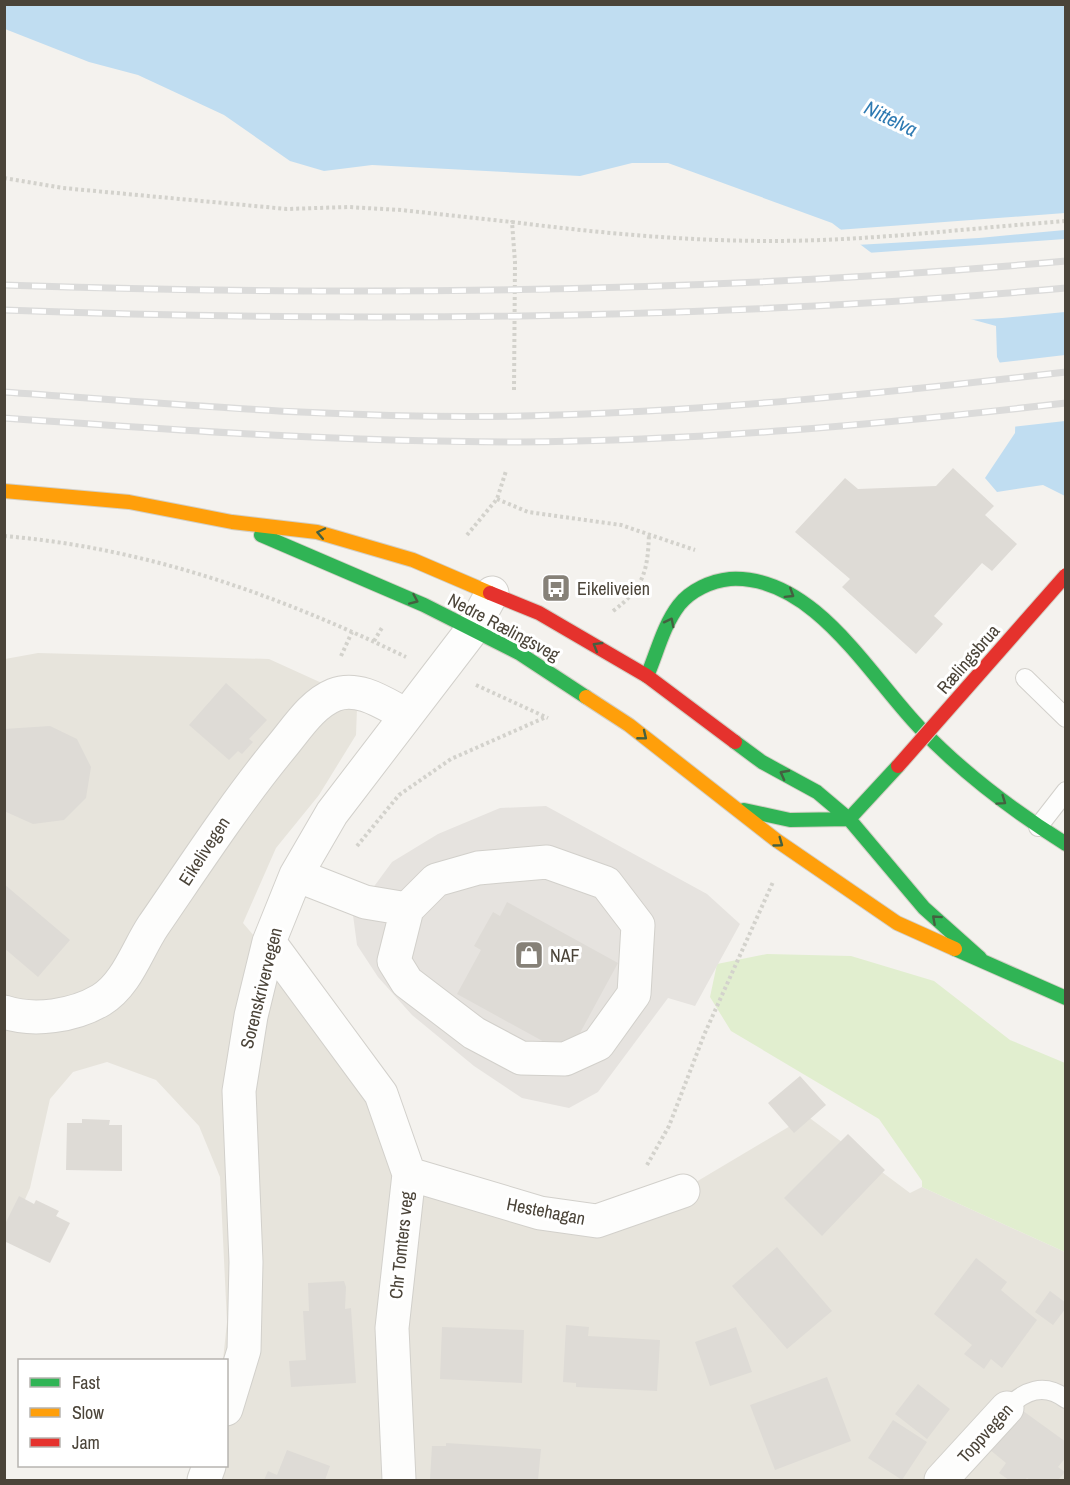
<svg xmlns="http://www.w3.org/2000/svg" width="1070" height="1485" font-family="'Archivo Narrow',sans-serif">
  <rect width="100%" height="100%" fill="#f4f2ee"/>
  <path fill="#e7e4dc" d="M38,653L269,659L324,684L357,708L356,735L319,795L276,848L243,923L351,1049L405,1161L492,1202L654,1207L807,1116L910,1193L922,1187L1065,1252V1480H197L201,1466H226V1360H223L227,1322L220,1177L199,1126L156,1080L107,1062L73,1072L50,1099L30,1188L5,1245V659Z"/>
  <path fill="#e1eecf" d="M767,954L851,956L934,981L1010,1040L1065,1063V1252L922,1187V1181L879,1119L731,1031L710,997L717,964Z"/>
  <path fill="#e6e3df" d="M546,806L707,894L740,924L695,1006L668,998L598,1092L569,1108L522,1098L474,1066L412,1015L378,977L357,945L353,915L392,862L438,834L500,808Z"/>
  <path fill="#c0ddf1" d="M4,5H1065V496L1043,485L997,492L985,478L1015,433L1016,396L997,357L996,326L952,314L832,223L668,163H632L580,176L372,165L324,171L290,161L224,115L138,75L89,62L5,29Z"/>
  <path fill="#f4f2ee" d="M1065,213V230L979,238L856,245L837,230Z
    M1065,239V312L1002,318L965,320L951,317L867,253Z
    M1065,355V421L1012,427L1013,397L996,363Z"/>
  <path fill="#dedbd6" d="M953,468L994,506L985,515L1017,544L992,571L982,563L934,616L943,624L916,654L842,587L850,579L795,532L845,478L858,489L936,486Z
    M226,683L267,720L249,739L253,742L242,754L238,751L229,760L189,725Z
    M50,726L77,739L91,767L86,798L64,820L33,824L4,811V729Z
    M4,884L70,940L38,977L4,948Z
    M507,902L618,963L568,1055L457,994L481,950L474,946L493,912L500,916Z
    M800,1076L826,1105L794,1133L768,1103Z
    M82,1119L110,1120L109,1125H122V1171L66,1170L67,1123H82Z
    M848,1134L885,1170L822,1236L784,1198Z
    M19,1196L34,1204L36,1200L59,1211L56,1216L70,1223L50,1263L4,1241V1226Z
    M777,1247L832,1311L787,1349L732,1286Z
    M976,1258L1007,1282L1001,1290L1037,1320L1002,1368L991,1359L984,1369L964,1354L972,1345L934,1314Z
    M344,1281L346,1287L345,1309L351,1308L356,1383L291,1387L289,1361L306,1360L303,1311H309L308,1283Z
    M1050,1291L1066,1303V1308L1053,1325L1035,1312Z
    M566,1325L589,1327L588,1336L660,1340L657,1391L576,1387V1383L563,1382Z
    M442,1327L524,1330L522,1383L440,1379Z
    M736,1327L752,1372L710,1386L695,1342Z
    M827,1377L851,1441L775,1470L750,1405Z
    M918,1384L950,1409L927,1439L895,1414Z
    M1019,1408L1066,1442V1457L1058,1467L1065,1472L1058,1480H1030L1027,1478L1025,1480H1009L999,1473L1006,1463L989,1449Z
    M893,1420L927,1442L902,1480L868,1458Z
    M446,1443L541,1449L538,1480H430L432,1446H446Z
    M287,1450L330,1466L325,1480H264L268,1471L277,1475Z"/>
  <g fill="none" stroke-linecap="round" stroke-linejoin="round">
    <g stroke="#d2d0cb" stroke-width="20">
      <path id="lane" d="M1025,678L1066,718
        M1038,827L1066,791
        M1007,1408C1024,1391 1044,1382 1066,1399"/>
    </g>
    <g stroke="#d2d0cb" stroke-width="35">
      <path id="street" d="M547,862L606,883L638,925L634,994L598,1044L565,1059L521,1058L474,1033L407,982L394,961L407,909L436,880L478,868Z
        M296,875L365,902L407,909
        M269,942L381,1094L409,1174L392,1328L399,1480
        M4,1012C34,1022 74,1016 101,1000C127,984 137,950 153,926C195,865 235,803 282,746C297,728 312,704 334,695C359,685 385,704 406,715
        M409,1174L540,1213L597,1221L683,1191
        M226,1409L244,1350L246,1262L239,1091L251,1016L269,942L296,875L332,813L472,630L492,593
        M204,1480L209,1466
        M941,1480L1007,1408"/>
    </g>
    <g stroke="#d3cfc5" stroke-width="16">
      <path id="fast" d="M261,535L424,605L519,653L586,697
        M647,676C657,653 663,626 679,605C691,590 711,581 730,579C813,574 869,675 920,728C964,774 1012,810 1066,844
        M735,742L762,762L817,792L849,819L924,908L980,958
        M744,810L790,820L849,819L898,766
        M955,949L1066,998"/>
    </g>
    <g stroke="#d3cfc5" stroke-width="16">
      <path id="slow" d="M4,491L129,502L232,522L317,532L413,560L490,593
        M586,697L629,725L776,840L897,923L955,949"/>
    </g>
    <g stroke="#d3cfc5" stroke-width="16">
      <path id="jam" d="M490,593L539,613L647,676L735,742"/>
    </g>
    <path stroke="#d3d2cc" stroke-width="4" stroke-dasharray="3 3" stroke-linecap="butt" d="M4,178L63,188L287,209L348,207L401,210L512,222
      M514,390L515,262L512,222C615,235 717,244 821,240C902,237 984,227 1066,221
      M497,499L528,512L621,525L695,550
      M467,535L497,499L506,471
      M4,536C147,548 278,595 406,657
      M613,611C644,588 648,570 649,533
      M374,641L383,626
      M341,656L352,632
      M476,685L548,718
      M357,846L399,795L451,759L546,717
      M647,1165L669,1126L704,1035L773,882"/>
    <use href="#lane" stroke="#fdfdfc" stroke-width="18"/>
    <use href="#street" stroke="#fdfdfc" stroke-width="33"/>
    <use href="#fast" stroke="#30b455" stroke-width="14"/>
    <use href="#slow" stroke="#ff9f0a" stroke-width="14"/>
    <use href="#jam" stroke="#e5322d" stroke-width="14"/>
    <g stroke="#dbdbda" stroke-width="7">
      <path id="rail" d="M4,285C358,297 713,293 1066,261
        M4,310C358,323 713,320 1066,288
        M4,392C177,404 350,420 522,416C704,412 885,393 1066,372
        M4,418C175,430 345,442 517,442C700,441 883,424 1066,403"/>
    </g>
    <use href="#rail" stroke="#fff" stroke-width="4.5" stroke-dasharray="14" stroke-linecap="butt"/>
    <g stroke="#d3cfc5" stroke-width="16" stroke-linecap="butt">
      <path id="jam-bridge" d="M898,766L1066,575"/>
    </g>
    <use href="#jam-bridge" stroke="#e5322d" stroke-width="14"/>
  </g>
  <defs><path id="oneway-chevron" d="M-2-3.5L2.5 0L-2 3.5" fill="none" stroke-width="1.6" stroke-linecap="round" stroke-linejoin="round" transform="scale(1.5)"/></defs>
  <g stroke="#446040">
    <use href="#oneway-chevron" transform="translate(321 533) rotate(-168)"/>
    <use href="#oneway-chevron" transform="translate(790 594) rotate(32)"/>
    <use href="#oneway-chevron" transform="translate(414 600) rotate(24)"/>
    <use href="#oneway-chevron" transform="translate(670 622) rotate(-63)"/>
    <use href="#oneway-chevron" transform="translate(597 646) rotate(-149)"/>
    <use href="#oneway-chevron" transform="translate(643 736) rotate(39)"/>
    <use href="#oneway-chevron" transform="translate(784 774) rotate(-152)"/>
    <use href="#oneway-chevron" transform="translate(1002 801) rotate(35)"/>
    <use href="#oneway-chevron" transform="translate(779 843) rotate(36)"/>
    <use href="#oneway-chevron" transform="translate(936 919) rotate(-138)"/>
  </g>
  <defs>
    <g id="bus-square" transform="scale(1.5)"><rect x="-9" y="-9" width="18" height="18" rx="4" fill="#868178" stroke="#fff"/><path d="M-5-6H5V4H4V6H2V4H-2V6H-4V4H-5ZM-3.5-4V0h7V-4ZM-3.5 1.2v1.5H-2V1.2ZM2 1.2v1.5H3.5V1.2Z" fill="#fff"/></g>
    <g id="shop-square" transform="scale(1.5)"><rect x="-9" y="-9" width="18" height="18" rx="4" fill="#868178" stroke="#fff"/><path d="M-5-2.5h2.3a2.7 3.5 0 0 1 5.4 0H5L5.5 6h-11ZM-1.5-2.5h3a1.5 2.3 0 0 0-3 0Z" fill="#fff"/></g>
  </defs>
  <g fill-rule="evenodd">
    <use href="#bus-square" x="556" y="588"/>
    <use href="#shop-square" x="529" y="955"/>
  </g>
  <g text-anchor="middle" dominant-baseline="central" stroke-width="6" stroke-linejoin="round" paint-order="stroke">
    <g font-size="18" fill="#4b4439" stroke="#fff" text-anchor="start">
      <text x="577" y="588">Eikeliveien</text>
      <text x="550" y="955">NAF</text>
    </g>
    <g font-size="18" fill="#4b4439" stroke="#fff">
      <text transform="translate(504 627) rotate(28)">Nedre Rælingsveg</text>
      <text transform="translate(968 659) rotate(-49)">Rælingsbrua</text>
      <text transform="translate(204 851) rotate(-57)">Eikelivegen</text>
      <text transform="translate(261 988) rotate(-76)">Sorenskrivervegen</text>
      <text transform="translate(546 1211) rotate(11)">Hestehagan</text>
      <text transform="translate(401 1245) rotate(-84)">Chr Tomters veg</text>
      <text transform="translate(985 1433) rotate(-48)">Toppvegen</text>
    </g>
    <g font-size="20" font-style="italic" fill="#2e7ab2" stroke="#fff">
      <text transform="translate(891 118) rotate(26)">Nittelva</text>
    </g>
  </g>
  <rect width="1070" height="1485" fill="none" stroke="#4b4439" stroke-width="12"/>
  <rect x="18" y="1359" width="210" height="108" fill="#ffffff" stroke="#b7b4b0" stroke-width="1.5"/>
  <rect x="30" y="1378" width="30" height="9" fill="#30b455" stroke="#b7b4b0" stroke-width="1.5"/>
  <text x="72" y="1389" font-size="18" fill="#4b4439">Fast</text>
  <rect x="30" y="1408" width="30" height="9" fill="#ff9f0a" stroke="#b7b4b0" stroke-width="1.5"/>
  <text x="72" y="1419" font-size="18" fill="#4b4439">Slow</text>
  <rect x="30" y="1438" width="30" height="9" fill="#e5322d" stroke="#b7b4b0" stroke-width="1.5"/>
  <text x="72" y="1449" font-size="18" fill="#4b4439">Jam</text>
</svg>
